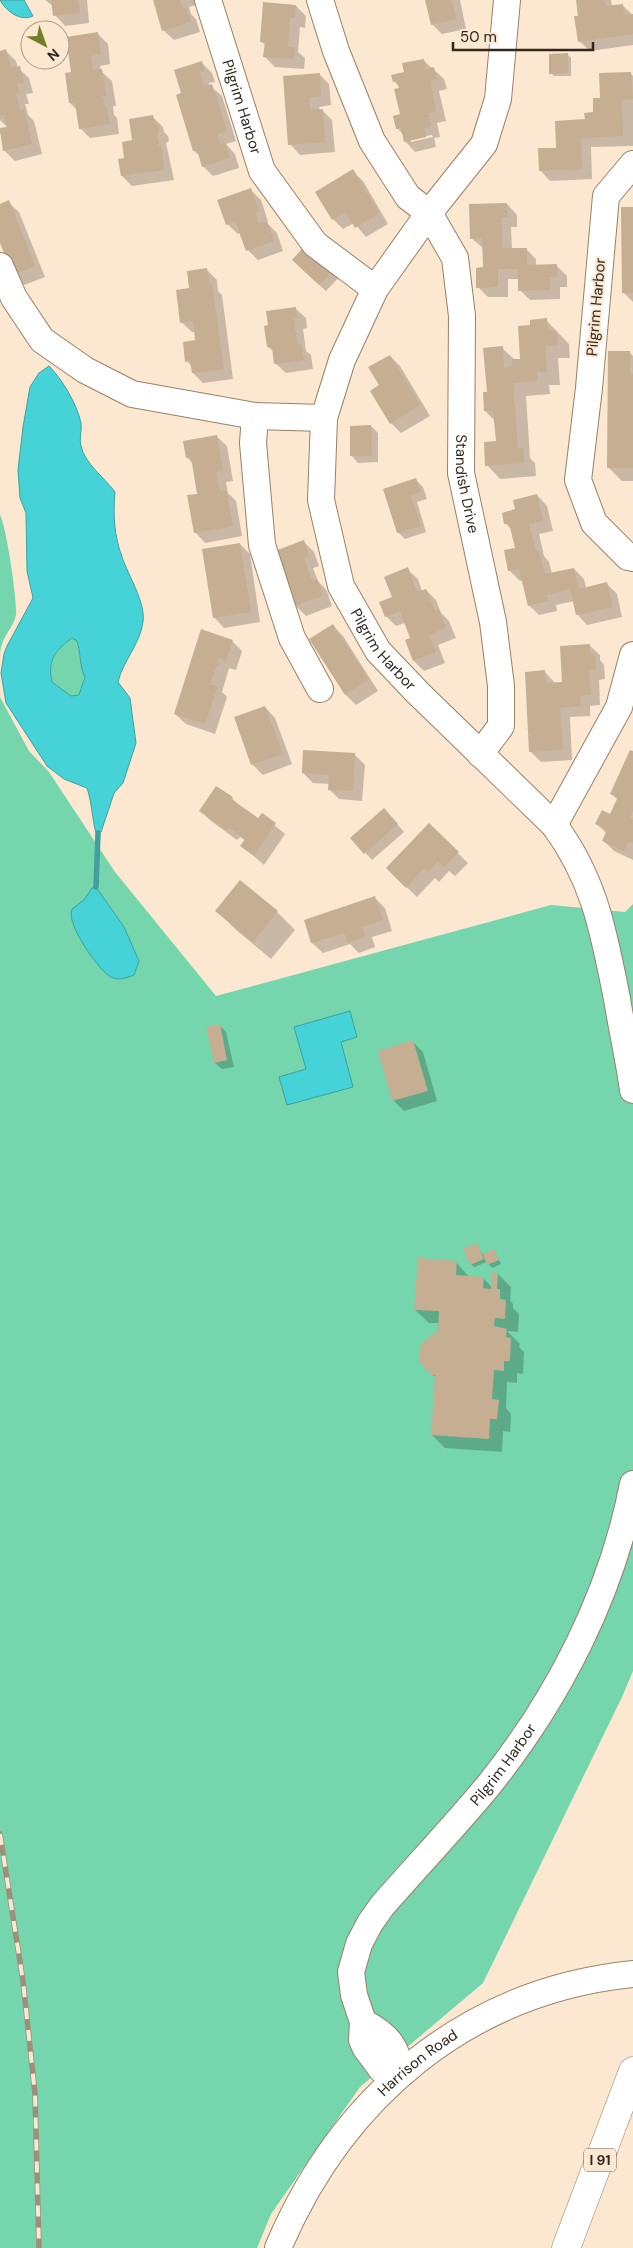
<svg xmlns="http://www.w3.org/2000/svg" width="633" height="2248" font-family="'DM Sans',sans-serif">
  <rect width="100%" height="100%" fill="#fce7d0"/>
  <path fill="#75d5ac" d="M0,515C6,524 18,604 16,615C13,629 2,635 0,654Z
    M72,638L77,641C81,653 79,665 85,677L79,695L71,696L52,682C47,661 55,650 72,638Z
    M0,697L29,751L49,772L115,872L216,996L551,905L625,912L633,904V1671L622,1697L483,1983L360,2087L271,2214L257,2248H0Z"/>
  <path fill="#46d3d7" stroke="#40a09f" fill-rule="evenodd" d="M0,0H24L33,16C20,22 6,11 0,0Z
    M49,366C62,379 77,404 81,423C82,430 79,439 81,446C85,464 105,478 115,492C113,515 114,535 122,557C128,575 146,603 143,622C140,644 123,661 118,682L130,698L136,743L123,783L114,793L101,832L96,833C92,818 92,803 87,788L64,779L47,766L6,703L1,673L4,654L7,646L33,598L27,571L26,513L20,498L18,470L23,427L30,387L39,373ZM72,638L77,641C81,653 79,665 85,677L79,695L71,696L52,682C47,661 55,650 72,638Z
    M96,887L124,927L139,961L134,975C126,978 119,981 111,977C99,971 65,923 72,909L84,900L92,888Z
    M350,1011L357,1037L341,1042L353,1087L287,1105L279,1077L306,1069L294,1027Z"/>
  <path fill="#0003" fill-rule="evenodd" d="M45,0H87L89,23L65,26L55,15L53,6Z
    M154,0H196L197,5L189,7L191,14L196,19L200,32L174,40L163,30Z
    M427,0H460L466,29L442,34L432,24Z
    M577,0H611L612,7L622,5L633,15V45L590,51L579,41Z
    M296,6L306,16L305,28L300,27L298,52L305,58L304,69L275,67L265,57L266,46L261,41Z
    M98,34L108,44L110,64L100,66L101,71L112,81L116,106H113L114,115L117,118L119,134L90,138L80,128L77,110L70,103L72,73Z
    M6,51L16,61L18,68L29,78L33,93L26,94L29,104H25L28,115L34,121L42,154L15,161L4,150L0,132V130L8,128L0,120V52Z
    M567,54L571,58V76H554L551,73Z
    M423,60L444,79L447,89L439,91L446,121L437,123L440,137L434,138L436,147L415,152L405,141L404,135L397,128L401,115V89L394,81ZM432,135L433,137L411,142V139Z
    M202,63L212,73L215,82L209,83L210,86L222,96L236,141L226,144L235,154L239,168L213,176L203,166L200,156L194,151L177,96L182,94Z
    M630,73L633,76V146L591,147L592,179L550,181L540,170L557,149L594,113L601,99Z
    M319,74L329,84L331,105L319,107L320,110H322L332,120L335,152L300,155L290,144Z
    M153,117L163,127L164,132L168,136L169,141L166,143L174,180L132,186L122,176L126,159L134,141Z
    M352,171L363,181L388,224L366,237L354,223L343,229L333,219Z
    M250,189L261,200L268,221L266,222L277,233L283,251L258,260L248,250L241,233L238,234L227,224Z
    M8,202L19,212L45,277L24,285L14,274L0,239V205Z
    M507,204L517,215V227H511L512,249H526L536,259V266L556,265L567,276V287H560V299L530,300L520,290L519,279H508V297H488L478,287L484,269L483,248L471,238Z
    M633,209V302L623,292Z
    M309,243L342,274L326,291L300,267Z
    M206,269L217,280L218,291L222,295L233,379L203,383L193,373L192,367L187,361L197,341L196,332H192L181,322L190,289Z
    M295,308L306,318L307,328L303,329L306,351L311,355L313,369L286,373L275,363L274,352L268,347Z
    M546,320L569,344L570,358H558L560,385H549L550,394L526,396L530,458L535,463L536,476L500,479L487,465L497,442L495,421L485,411L488,393L502,348L515,360H522L532,326Z
    M629,352L633,356V481H622L608,467Z
    M390,356L400,366L430,416L401,433L391,423L381,386Z
    M371,426L378,433V462L358,463L352,456Z
    M216,436L227,446L233,481L226,482L228,493L236,501L242,536L205,543L195,532L198,495L193,464L187,457Z
    M416,480L423,487L427,499L417,502L426,532L405,539L398,532Z
    M537,495L547,506L553,531L539,534L544,556L549,562L552,574L574,569L584,579L586,588L607,584L617,594L622,617L587,625L577,614L574,601L556,605L557,611L539,615L529,605L523,580L520,581L509,570L517,549L512,530L505,523L517,510Z
    M304,542L314,552L319,566L313,568L318,581L327,591L332,606L306,616L295,605Z
    M240,544L250,554L260,622L224,628L214,617Z
    M407,569L418,579L422,591L426,590L436,600L441,613L449,621L456,638L438,645L445,663L424,671L414,661L406,641L412,639L405,623L396,626L386,616Z
    M333,626L343,636L378,691L356,705L346,695L311,640Z
    M232,641L242,651L236,670L229,668L222,692L227,697L215,734L186,724L175,714Z
    M589,645L600,655V660L604,665L605,679L599,680L600,705L590,706V716L570,717L572,760L541,762L531,752L545,672L555,683H563Z
    M265,707L275,718L292,764L263,775L252,764Z
    M633,752V860L614,851L604,841L607,834L597,824L611,815L618,800L611,794Z
    M355,755L365,765L362,801L339,799L329,789L330,784L313,783L303,773Z
    M232,798L243,809L259,820L262,815L285,834L264,865L242,846L246,841L240,837L237,840L211,821L200,811Z
    M391,817L404,832L372,860L352,838Z
    M429,825L468,863L455,876L449,871L439,882L435,878L417,897L387,868Z
    M375,898L385,908L392,931L372,937L375,947L359,953L350,944L323,953L312,943L305,920Z
    M217,911L277,912L295,930L271,959L235,929Z
    M219,1025L226,1032L234,1067L222,1069L215,1063Z
    M413,1042L423,1052L437,1101L404,1111L394,1101L379,1052Z
    M477,1245L483,1255L494,1250L501,1264L492,1268L487,1262L474,1267L471,1264Z
    M456,1262L469,1277L483,1278L492,1287L498,1274L511,1287L510,1300L513,1304V1308L519,1314L518,1332L507,1331L520,1344L519,1347L524,1352L523,1374L517,1373V1383L507,1382L506,1408L511,1414L510,1432L503,1431L502,1452L445,1448L432,1435L436,1378L432,1374L439,1323H429L415,1310Z"/>
  <g fill="none" stroke-linecap="round" stroke-linejoin="round">
    <path stroke="#40a09f" stroke-width="5.5" d="M96,887L98,833"/>
  </g>
  <path fill="#c5ae91" d="M51,0H78L80,13L53,16Z
    M153,0H180L183,8L186,7L191,22L162,31Z
    M425,0H452L456,19L431,25Z
    M576,0H602L605,2L606,6L623,4L624,15L633,14V34L578,42L574,16H578Z
    M263,2L296,5L295,18H290L288,47H295L294,59L263,57L265,42H260Z
    M98,32L101,54L91,56L93,70L102,69L106,96H103L105,107H107L110,124L79,129L75,103H69L65,73L71,72L66,37Z
    M6,49L11,68L20,66L24,83L17,84L19,94H16L20,110L24,109L32,144L3,151L0,128L7,127L4,115L0,116V51Z
    M568,53V73L549,74V54Z
    M424,59L426,69L434,67L437,79L430,81L436,111L428,113L431,127L424,128L426,137L404,142L401,128L396,129L393,116L400,114L394,89L399,88L397,81L393,82L391,75L404,72L402,63Z
    M202,61L205,71L200,73L204,87L212,84L227,131L217,134L220,144L225,143L230,158L202,167L197,150L193,151L176,95L181,93L174,70Z
    M631,72L633,99L622,100L623,136L581,138L582,169L539,171L538,148H556L555,121L585,119L584,113L593,112V98H600L599,73Z
    M320,73L321,96L310,97V110L323,109L325,142L288,145L283,76Z
    M153,115L155,124H158L159,131L157,133L159,146H161L164,170L121,176L118,159L124,158L122,142L132,140L129,119Z
    M353,169L379,213L355,228L346,212L332,220L315,192Z
    M251,188L259,211L255,213L259,224L267,221L274,241L246,251L235,221L226,225L217,200Z
    M9,200L35,266L13,275L0,243V204Z
    M507,203L508,217H502V248H527V265L557,264V277H550V290L518,291V269H498V287L476,288V268L483,267L482,238L470,239L469,204Z
    M621,207H633V293H622Z
    M308,242L336,267L319,285L292,260Z
    M207,268L209,284L212,283L224,369L192,373L190,361L185,362L183,342L195,340L193,321L180,323L176,290L189,288L187,271Z
    M296,307L297,318L294,319L297,344H301L304,360L274,364L272,347H267L264,326L268,325L266,311Z
    M547,318L548,330H556L558,345L545,346L547,372H537V381L513,383L518,449L523,448L524,463L485,466L484,442L496,441L493,411H484L483,392H487L483,348L503,346L504,368L512,367V359H520L518,326L530,325V320Z
    M608,351H630V374H633V468H607Z
    M390,355L420,405L390,424L370,391L379,385L368,367Z
    M371,425L372,456H350V426Z
    M217,435L223,471L216,472L220,491L226,490L233,526L194,533L187,495L197,494L191,457L186,458L183,441Z
    M416,478L421,492L411,495L421,526L397,533L383,489Z
    M537,494L543,521L529,524L536,551L539,550L545,574L574,568L579,589L607,582L613,607L576,615L570,589L547,595L548,601L528,606L519,569L508,571L504,550L515,548L509,523L504,524L502,513L515,509L513,500Z
    M304,540L309,556L304,558L312,581L317,579L323,596L294,606L275,551Z
    M240,543L251,612L213,618L202,549Z
    M408,567L417,592L426,589L435,611L439,609L446,628L429,635L436,652L413,661L405,640L410,638L400,611L385,617L379,602L392,597L384,577Z
    M333,624L369,680L345,695L309,639Z
    M201,629L233,640L226,661L219,658L211,684L218,686L205,724L174,714Z
    M590,644V654L595,653L596,670H589L591,695L580,696L581,706L560,708L563,750L529,752L525,672L545,670L546,683L562,682L560,646Z
    M265,706L283,754L251,765L234,717Z
    M303,750L355,753L353,791L328,790L329,775L302,773Z
    M630,750L633,751V811L630,818L633,820V843L629,841L624,851L602,841L607,830L595,824L602,810L610,814L618,797L610,794Z
    M216,786L233,797L231,799L258,818L262,813L276,823L254,856L240,846L245,839L229,827L227,830L199,811Z
    M384,808L398,824L364,854L350,838Z
    M429,823L459,852L444,867L438,862L428,872L424,868L406,888L386,868Z
    M240,880L278,911L253,942L215,911Z
    M375,896L383,920L362,927L365,937L348,943L344,933L311,943L304,920Z
    M220,1024L227,1060L214,1063L206,1027Z
    M413,1040L428,1091L392,1101L378,1051Z
    M477,1243L484,1259L470,1265L463,1249Z
    M494,1249L499,1260L487,1265L483,1254Z
    M418,1258L457,1261L456,1275L484,1277L483,1288L491,1289L492,1272L498,1273L497,1289H500V1299L506,1300L505,1319L495,1318L494,1326L507,1329L506,1337L511,1338L510,1361H504V1371L494,1370L492,1399L499,1400L497,1419H490L489,1439L431,1435L435,1375H431L419,1361L421,1344L434,1333H438L439,1311L414,1310Z"/>
  <g fill="none" stroke-linecap="round" stroke-linejoin="round">
    <g stroke="#998167" stroke-width="28">
      <g id="minor">
        <path id="s1" d="M208,0L262,171L315,244L375,289"/>
        <path id="s2" d="M320,0L336,51L372,141L408,197L429,213L455,258L462,316L461,473L493,622L501,686V726L480,754"/>
        <path id="s3" d="M507,0L498,99L484,144L429,213L375,289L342,360L324,418L321,500L341,586L378,651L418,693L554,825C595,880 604,934 617,999C622,1030 629,1060 633,1090"/>
        <path d="M633,164L606,196L589,388L578,480L594,523L628,557L633,558"/>
        <path d="M0,266L14,298L42,340L85,370L132,394L255,416L324,418"/>
        <path d="M255,416L253,443L262,545L292,638L320,689"/>
        <path d="M554,825L619,707L633,655"/>
        <path id="s4" d="M363,2022C386,2034 399,2047 400,2074L382,2070L365,2047L362,2040L363,2022L354,1995L351,1972L359,1944L370,1923L382,1906C417,1866 454,1827 488,1786C558,1699 612,1594 633,1484"/>
        <path id="s5" d="M278,2248C342,2097 466,1991 633,1974"/>
      </g>
    </g>
    <g stroke="#998167" stroke-width="29">
      <path id="highway" d="M566,2248L633,2071"/>
    </g>
    <use href="#minor" stroke="#fff" stroke-width="26"/>
    <use href="#highway" stroke="#fff" stroke-width="28"/>
    <g stroke="#9e8f7d" stroke-width="5.5">
      <path id="rail" d="M0,1834L23,1981L35,2094L39,2248"/>
    </g>
    <use href="#rail" stroke="#fce7d0" stroke-width="4" stroke-dasharray="11" stroke-linecap="butt"/>
  </g>
  <g text-anchor="middle" dominant-baseline="central" stroke-width="4" stroke-linejoin="round" paint-order="stroke">
    <rect fill="#fce7d0" stroke="#6e6153" stroke-width="1" x="584" y="2148.5" width="32" height="23" rx="4"/>
    <g font-size="14" font-weight="bold" fill="#31281d">
      <text x="600" y="2160">I 91</text>
    </g>
    <g font-size="15" fill="#31281d" stroke="#fce7d0">
      <text stroke="none"><textPath href="#s1" startOffset="112">Pilgrim Harbor</textPath></text>
      <text transform="translate(596 307) rotate(-85)">Pilgrim Harbor</text>
      <text stroke="none"><textPath href="#s2" startOffset="522">Standish Drive</textPath></text>
      <text stroke="none"><textPath href="#s3" startOffset="714">Pilgrim Harbor</textPath></text>
      <text stroke="none"><textPath href="#s4" startOffset="452">Pilgrim Harbor</textPath></text>
      <text stroke="none"><textPath href="#s5" startOffset="235">Harrison Road</textPath></text>
    </g>
  </g>
  <g transform="translate(45 45) rotate(139)"><circle r="24" fill="#fce7d0" stroke="#ab9b88"/>
  <path d="M0-4L9 19L0 12L-9 19Z" fill="#737e2b"/>
  <text y="-8" font-size="14" font-weight="bold" text-anchor="middle" fill="#31281d">N</text>
  </g>
  <path d="M453 42v8h140v-8" fill="none" stroke="#31281d" stroke-width="2.5"/>
  <text x="460" y="42" font-size="15" fill="#31281d" stroke="#fce7d0" stroke-width="4" paint-order="stroke">50 m</text>
</svg>
